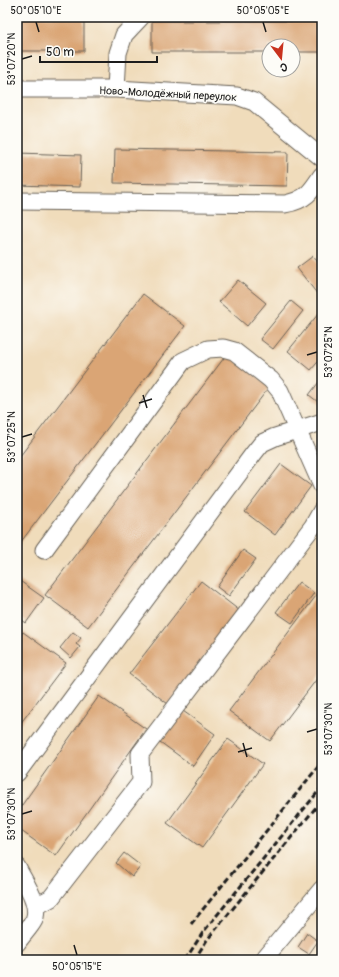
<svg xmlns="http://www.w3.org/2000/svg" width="339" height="977" font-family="Pangolin,sans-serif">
  <rect width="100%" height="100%" fill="#fdfcf7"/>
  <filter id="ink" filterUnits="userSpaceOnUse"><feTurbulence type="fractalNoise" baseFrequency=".025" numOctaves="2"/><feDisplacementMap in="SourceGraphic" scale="8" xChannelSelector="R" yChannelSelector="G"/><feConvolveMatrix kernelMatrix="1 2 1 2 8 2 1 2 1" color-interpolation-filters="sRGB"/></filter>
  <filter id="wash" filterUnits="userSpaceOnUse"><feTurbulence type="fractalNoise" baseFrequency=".012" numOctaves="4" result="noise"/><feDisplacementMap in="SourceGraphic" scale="16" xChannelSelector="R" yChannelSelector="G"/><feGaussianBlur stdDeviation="0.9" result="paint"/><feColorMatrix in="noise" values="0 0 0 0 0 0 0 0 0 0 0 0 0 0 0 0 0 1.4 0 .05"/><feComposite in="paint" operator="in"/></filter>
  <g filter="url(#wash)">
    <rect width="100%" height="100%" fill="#f0dcbb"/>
    <g id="blocks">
      <path fill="#daa574" d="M17,17H84V51H17Z
        M152,21H321V52H293V46H269V52H152Z
        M318,104H322V139H320Z
        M115,149L288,152L287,186L114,183Z
        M17,153L81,155L80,187L17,185Z
        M313,256L322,268V300L297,268Z
        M238,280L266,303L247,326L219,302Z
        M143,294L185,326L17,547V460Z
        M291,301L303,311L273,349L260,339Z
        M319,313L322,315V357L311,370L288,351Z
        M227,354L270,386L88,627L45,595Z
        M322,378V405L309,395Z
        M281,464L311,486L275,535L245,512Z
        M243,550L256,559L229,596L217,587Z
        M17,579L44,598L26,623L17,616Z
        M201,581L240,611L168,704L129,674Z
        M299,582L314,593L292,623L276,612Z
        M322,588V672L270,741L229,711Z
        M23,632L66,663L17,728V640Z
        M73,632L81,638L76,644L80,647L71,658L60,648Z
        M99,696L146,729L56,856L17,828V812Z
        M183,711L215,734L193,766L160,742Z
        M228,739L263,764L202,848L167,823Z
        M124,853L141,866L132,877L116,863Z
        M307,933L318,941L309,954L298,947Z"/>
    </g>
  </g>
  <g filter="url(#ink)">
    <use href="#blocks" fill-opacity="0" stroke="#665f54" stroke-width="1"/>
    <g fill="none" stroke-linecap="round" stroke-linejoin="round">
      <g stroke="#665f54" stroke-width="19">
        <path id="minor" d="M17,89H116L237,96L254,102L322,158
          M116,89L118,53L124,35L141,17
          M17,201L285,204C306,200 311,192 322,175
          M44,550L183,361L208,349L223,348L234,351L271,380L280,391L322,486
          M17,773L254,453L262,443L275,437L322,422
          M17,867C24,882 41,904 34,920C30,928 22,935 17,943
          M35,902H44L51,898L141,782L140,754L313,526L322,510
          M263,960L322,889"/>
      </g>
      <use href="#minor" stroke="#fff" stroke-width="17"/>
      <path stroke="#1c1c1c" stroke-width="3" stroke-dasharray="6 3" stroke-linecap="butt" d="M191,924L322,762
        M185,960L204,931L322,787
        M194,960L207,940L322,800"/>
    </g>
  </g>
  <path fill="none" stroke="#1c1c1c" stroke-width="1.5" d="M36,22L39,32M263,22L266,32M22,59L32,56M307,355L317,352M143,395L147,408M139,403L152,399M22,437L32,434M307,732L317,729M243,743L247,757M238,752L252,748M22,814L32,811M74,945L77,955"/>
  <g text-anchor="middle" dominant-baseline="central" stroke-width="3" stroke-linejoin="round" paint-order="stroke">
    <g font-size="11" fill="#1c1c1c" stroke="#fdfcf7">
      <text transform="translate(168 94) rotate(3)">Ново-Молодёжный переулок</text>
    </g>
  </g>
  <rect width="339" height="977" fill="none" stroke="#fdfcf7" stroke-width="44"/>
  <g transform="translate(281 58) rotate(164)"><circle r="19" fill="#fdfcf7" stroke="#a3a29f"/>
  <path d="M0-3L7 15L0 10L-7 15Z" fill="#c8321e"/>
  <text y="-6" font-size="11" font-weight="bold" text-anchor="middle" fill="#1c1c1c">С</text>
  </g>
  <path d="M40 56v6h117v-6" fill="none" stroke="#1c1c1c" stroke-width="2"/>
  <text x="46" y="56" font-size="12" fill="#1c1c1c" stroke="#fdfcf7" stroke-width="3" paint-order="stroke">50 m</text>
  <rect x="22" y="22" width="295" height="933" fill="none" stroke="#1c1c1c" stroke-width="1.5"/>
  <g font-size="10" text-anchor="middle" fill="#1c1c1c">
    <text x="36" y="14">50°05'10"E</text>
    <text x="263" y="14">50°05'05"E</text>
    <text transform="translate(11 59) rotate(-90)" y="4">53°07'20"N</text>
    <text transform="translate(328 352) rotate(-90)" y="4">53°07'25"N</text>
    <text transform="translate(11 437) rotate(-90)" y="4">53°07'25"N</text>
    <text transform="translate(328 729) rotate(-90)" y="4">53°07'30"N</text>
    <text transform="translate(11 814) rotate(-90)" y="4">53°07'30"N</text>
    <text x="77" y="970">50°05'15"E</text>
  </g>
</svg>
